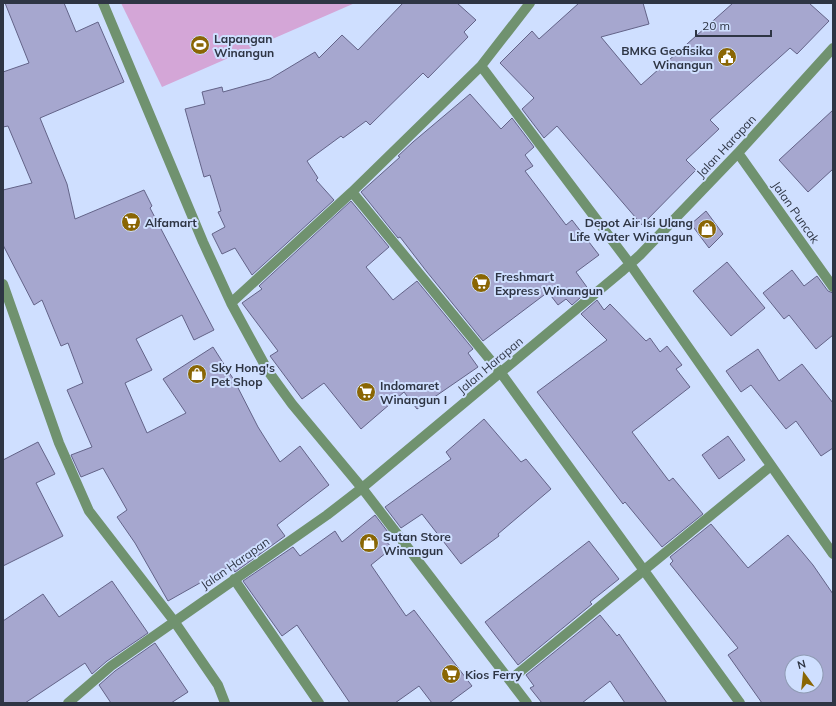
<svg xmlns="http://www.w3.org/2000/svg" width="836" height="706" font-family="Mulish,sans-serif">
  <rect width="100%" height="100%" fill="#cfdfff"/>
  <path fill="#d4a6d7" d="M121,3H355L162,87Z"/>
  <path fill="#a6a7cf" stroke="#636388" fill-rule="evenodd" d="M5,3H64L76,32L98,22L124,82L40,118L67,184L75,219L144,190L152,206L150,208L214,330L194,340L182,315L136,339L152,370L125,383L147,433L186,413L163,379L213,347L234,380L258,427L280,462L300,446L329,485L277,525L285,536L235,572L230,566L168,601L135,543L117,517L127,510L103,468L81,477L71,455L92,447L67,390L83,383L68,343L61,346L42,300L34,305L3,245V190L32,183L8,126L3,127V72L29,63Z
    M403,3H457L476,20L464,32L468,37L428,78L423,73L370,125L366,121L343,138L341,136L307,161L318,178L316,180L334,200L252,275L235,248L222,254L212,234L225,227L218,212L221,211L210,175L204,177L185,109L205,104L202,92L222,87L223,92L270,79L315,52L319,58L342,35L358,50Z
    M579,3H643L649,24L601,37L641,85L733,3H809L829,21L797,54L790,48L710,120L719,129L686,160L696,170L642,225L557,126L544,138L522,109L534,98L500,63L532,31L539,39Z
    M470,94L501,129L512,118L534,147L525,155L533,166L525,171L566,225L572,220L599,255L576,272L589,290L572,305L566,299L558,305L548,292L483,341L427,272L400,237L398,238L361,192L400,157L398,156L413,142Z
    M833,110V169L808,192L779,160Z
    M351,201L389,247L366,267L393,300L417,281L473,349L468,353L478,367L417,409L404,392L361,429L324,383L302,399L270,356L278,351L242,303L262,289L259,286Z
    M706,211L723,234L709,248L691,224Z
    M727,262L765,308L731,336L693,291Z
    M792,270L804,286L817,276L828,291L833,293V335L816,349L789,315L784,319L763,293Z
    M597,300L604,310L610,304L646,341L650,338L660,352L667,346L682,365L676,369L690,387L632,432L669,481L673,478L703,514L662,547L625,502L623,504L537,392L607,340L581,314Z
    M758,349L779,381L802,364L833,403V448L821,456L796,421L786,429L751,385L741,392L726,371Z
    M484,419L521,462L526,459L551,489L498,534L499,536L461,564L422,514L401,528L385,507L451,459L446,452Z
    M728,436L745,460L719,479L702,455Z
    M38,442L55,474L36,483L63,536L3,566V460Z
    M375,515L391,536L385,540L392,548L371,565L406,616L414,610L472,686L449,703H432L419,686L395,703H350L297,625L282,636L243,581L293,547L300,556L335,531L342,542Z
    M711,524L748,568L788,535L813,565L833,594V703H762L728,655L738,648L670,564L673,561L670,557ZM792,662H816V686H792Z
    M589,541L619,579L590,602L592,604L518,665L485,622Z
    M112,581L148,633L107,661L92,674L85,663L25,703H3V621L43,594L59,617Z
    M600,615L617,636L619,634L667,703H625L610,681L582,703H542L530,688L534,686L526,675Z
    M155,643L188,692L171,703H111L99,685L115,671Z"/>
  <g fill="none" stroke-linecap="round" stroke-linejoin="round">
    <path stroke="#70926f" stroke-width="10" d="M103,3L203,242L231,303L268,371L292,404L362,488L527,703
      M481,66L630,264L833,554
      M738,153L833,287
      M352,192L501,373L740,703
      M3,284L59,443L89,511L174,621L218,685L225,703
      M231,303L352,192L481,66L530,3
      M234,579L319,703
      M510,680L771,466
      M68,703L111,666L327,515L362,488L621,272L640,255L738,153L833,48"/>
  </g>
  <defs>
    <g id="stadium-disc" transform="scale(1)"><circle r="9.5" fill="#8a6604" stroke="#cfdfff"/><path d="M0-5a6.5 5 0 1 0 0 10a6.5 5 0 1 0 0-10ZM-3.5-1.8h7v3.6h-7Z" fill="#fff"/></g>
    <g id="civic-disc" transform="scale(1)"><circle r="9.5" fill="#8a6604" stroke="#cfdfff"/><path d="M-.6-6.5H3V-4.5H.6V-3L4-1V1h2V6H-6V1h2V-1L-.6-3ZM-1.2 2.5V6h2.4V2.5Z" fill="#fff"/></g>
    <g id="supermarket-disc" transform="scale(1)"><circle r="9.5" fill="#8a6604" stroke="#cfdfff"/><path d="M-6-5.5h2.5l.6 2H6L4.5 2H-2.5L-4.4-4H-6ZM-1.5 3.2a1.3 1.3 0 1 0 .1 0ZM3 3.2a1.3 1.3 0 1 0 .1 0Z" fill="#fff"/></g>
    <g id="shop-disc" transform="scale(1)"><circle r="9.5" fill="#8a6604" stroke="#cfdfff"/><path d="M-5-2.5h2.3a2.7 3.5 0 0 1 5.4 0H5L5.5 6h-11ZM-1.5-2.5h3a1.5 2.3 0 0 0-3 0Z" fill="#fff"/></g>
  </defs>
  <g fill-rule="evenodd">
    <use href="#stadium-disc" x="200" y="45"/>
    <use href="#civic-disc" x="727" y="57"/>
    <use href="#supermarket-disc" x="131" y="222"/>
    <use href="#shop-disc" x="707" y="229"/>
    <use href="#supermarket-disc" x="481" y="283"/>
    <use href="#shop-disc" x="197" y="374"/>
    <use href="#supermarket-disc" x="366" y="392"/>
    <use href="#shop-disc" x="369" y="543"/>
    <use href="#supermarket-disc" x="451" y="674"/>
  </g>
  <g text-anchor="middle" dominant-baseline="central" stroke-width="4" stroke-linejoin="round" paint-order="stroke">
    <g font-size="12" font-weight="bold" fill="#2e3544" stroke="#cfdfff" text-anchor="start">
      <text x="214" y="38">Lapangan<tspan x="214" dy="14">Winangun</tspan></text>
      <text x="713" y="50" text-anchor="end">BMKG Geofisika<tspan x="713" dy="14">Winangun</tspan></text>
      <text x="145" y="222">Alfamart</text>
      <text x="693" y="222" text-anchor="end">Depot Air Isi Ulang<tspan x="693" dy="14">Life Water Winangun</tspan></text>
      <text x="495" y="276">Freshmart<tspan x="495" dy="14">Express Winangun</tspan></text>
      <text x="211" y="367">Sky Hong's<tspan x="211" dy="14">Pet Shop</tspan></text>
      <text x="380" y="385">Indomaret<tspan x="380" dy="14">Winangun I</tspan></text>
      <text x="383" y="536">Sutan Store<tspan x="383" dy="14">Winangun</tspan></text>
      <text x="465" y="674">Kios Ferry</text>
    </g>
    <g font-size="12" fill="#2e3544" stroke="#cfdfff">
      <text transform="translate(726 146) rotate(-47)">Jalan Harapan</text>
      <text transform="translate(796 212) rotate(55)">Jalan Puncak</text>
      <text transform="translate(490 365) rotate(-40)">Jalan Harapan</text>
      <text transform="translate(235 563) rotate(-35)">Jalan Harapan</text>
    </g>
  </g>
  <rect width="836" height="706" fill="none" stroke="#2e3544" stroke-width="8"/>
  <g transform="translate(804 674) rotate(345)"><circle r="19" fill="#cfdfff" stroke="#8f9bb4"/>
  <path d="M0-3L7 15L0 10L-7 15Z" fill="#8a6604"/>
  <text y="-6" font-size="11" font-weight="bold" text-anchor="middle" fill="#2e3544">N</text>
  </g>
  <path d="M696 30v6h75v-6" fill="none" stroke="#2e3544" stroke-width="2"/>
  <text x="702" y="30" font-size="12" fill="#2e3544" stroke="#cfdfff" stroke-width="3" paint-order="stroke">20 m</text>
</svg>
